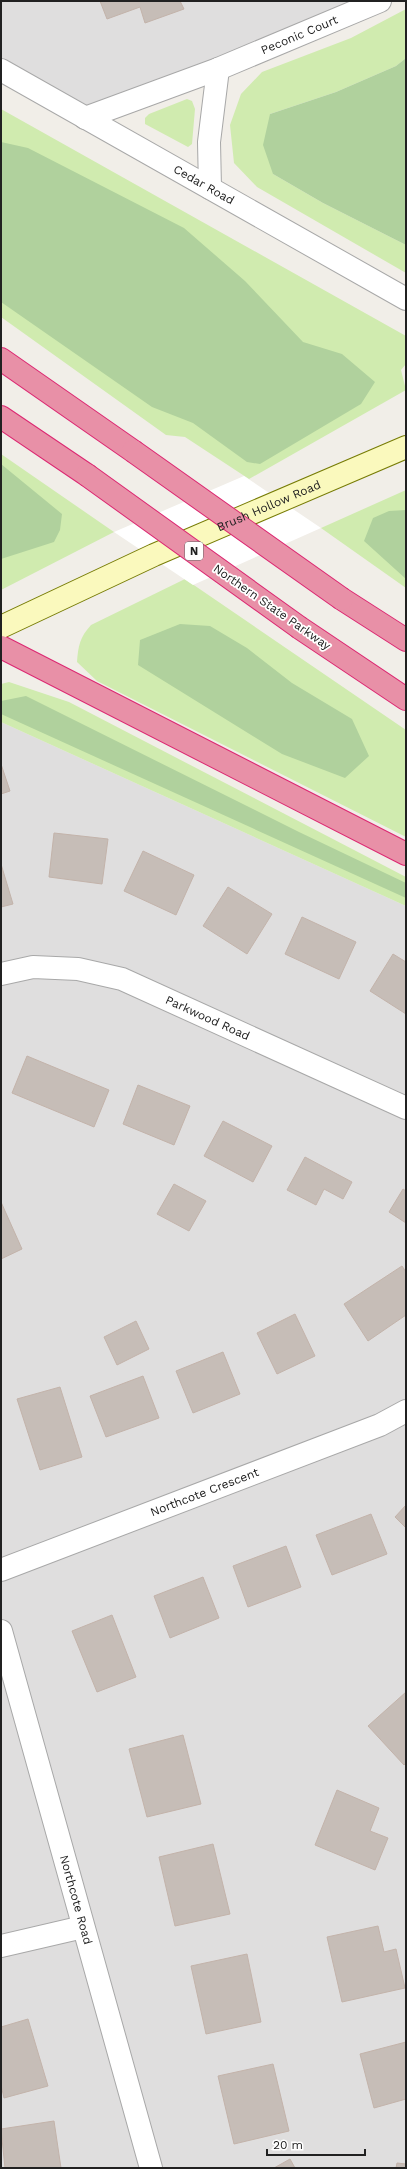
<svg xmlns="http://www.w3.org/2000/svg" width="407" height="2169" font-family="'Work Sans',sans-serif">
  <rect width="100%" height="100%" fill="#f1eee8"/>
  <path fill="#dfdede" d="M1,1H380L85,118L1,70Z
    M1,722L406,906V2168H1Z"/>
  <path fill="#d0ebaf" d="M406,9V58L396,66L336,92L270,114L273,174L323,203L406,245V273L257,187L234,163L230,125L241,94L262,72L351,38Z
    M187,99L192,101L195,109L192,144L188,147L145,124V118L149,114Z
    M1,109L406,336V364L401,370L406,390L249,479L185,437L166,435L1,317Z
    M1,454L114,532L1,590Z
    M406,490V588L321,528Z
    M185,579L406,730V837L97,681L77,662C78,646 80,637 91,625Z
    M9,682L69,702L406,877V906L1,722V684Z"/>
  <path fill="#b0d19d" d="M406,58V245L323,203L273,174L263,145L270,114L336,92L396,66Z
    M1,142L28,148L184,228L245,281L303,342L342,354L375,382L361,404L260,464L247,462L193,423L152,407L1,302Z
    M1,464L62,514L60,530L54,542L1,559Z
    M406,510V579L364,541L373,518L389,511Z
    M180,624L210,626L247,648L292,683L352,719L369,756L345,778L282,754L138,665L140,640Z
    M26,696L299,832L406,883V898L1,714V701Z"/>
  <path fill="#fff" d="M244,476L321,528L193,585L114,532Z"/>
  <path fill="#c6bdb7" stroke="#c3b3aa" d="M100,1H180L184,9L145,23L140,7L107,19Z
    M1,764L10,791L1,794Z
    M54,833L108,839L102,884L49,877Z
    M143,851L194,875L176,915L124,891Z
    M1,864L13,904L1,907Z
    M228,887L272,914L247,954L203,926Z
    M302,917L356,942L339,979L285,954Z
    M393,954L406,962V1014L370,991Z
    M27,1056L109,1090L94,1127L12,1093Z
    M138,1085L190,1106L174,1145L123,1124Z
    M223,1121L272,1146L253,1182L204,1156Z
    M305,1157L352,1182L343,1199L324,1189L316,1205L287,1190Z
    M174,1184L206,1201L189,1231L157,1214Z
    M403,1189L406,1191V1223L389,1212Z
    M1,1202L22,1249L1,1259Z
    M402,1266L406,1272V1315L368,1341L344,1304Z
    M295,1314L315,1356L277,1374L257,1333Z
    M136,1321L149,1349L117,1365L104,1337Z
    M223,1352L240,1394L193,1413L176,1371Z
    M143,1376L159,1418L106,1437L90,1396Z
    M60,1387L82,1457L40,1470L17,1399Z
    M406,1505V1528L395,1517Z
    M371,1514L387,1554L332,1575L316,1535Z
    M286,1546L301,1587L248,1607L233,1566Z
    M203,1577L219,1618L170,1638L154,1596Z
    M112,1615L136,1677L97,1692L72,1631Z
    M406,1692V1763L404,1765L368,1726Z
    M183,1735L201,1804L147,1817L129,1749Z
    M337,1790L379,1808L370,1831L388,1838L375,1870L315,1845Z
    M213,1844L230,1914L175,1926L159,1857Z
    M378,1926L384,1952L396,1949L405,1988L342,2002L327,1937Z
    M247,1954L261,2022L206,2034L191,1966Z
    M28,2019L48,2086L4,2098L1,2085V2027Z
    M406,2042V2099L374,2108L360,2054Z
    M273,2064L289,2131L234,2144L218,2076Z
    M54,2121L61,2168H5L1,2129Z
    M290,2159L295,2168H274Z
    M397,2163L406,2164V2168H396Z"/>
  <g fill="none" stroke-linecap="round" stroke-linejoin="round">
    <g stroke="#a8a8a8" stroke-width="24">
      <g id="minor">
        <path id="s1" d="M85,118L218,69L380,1"/>
        <path d="M210,188L209,142L218,69"/>
        <path id="s2" d="M1,974L33,967L78,969L122,979L406,1108"/>
        <path id="s3" d="M1,1570L380,1425L406,1411"/>
        <path id="s4" d="M1,1631L151,2168"/>
        <path d="M1,1946L83,1927"/>
      </g>
    </g>
    <g stroke="#a8a8a8" stroke-width="24">
      <g id="tertiary">
        <path id="s5" d="M1,70L406,299"/>
      </g>
    </g>
    <g stroke="#777c05" stroke-width="24">
      <g id="secondary">
        <path id="s6" d="M1,627L154,555L406,447"/>
      </g>
    </g>
    <g stroke="#dc2872" stroke-width="24">
      <path id="motorway" d="M1,359L133,451
        M1,417L87,475
        M342,599L406,640
        M300,628L406,699
        M1,647L406,854"/>
    </g>
    <use href="#minor" stroke="#fff" stroke-width="22"/>
    <use href="#tertiary" stroke="#fff" stroke-width="22"/>
    <use href="#secondary" stroke="#faf9bd" stroke-width="22"/>
    <use href="#motorway" stroke="#e890a7" stroke-width="22"/>
    <g stroke="#dc2872" stroke-width="24" stroke-linecap="butt">
      <path id="motorway-bridge" d="M133,451L342,599
        M87,475L300,628"/>
    </g>
    <use href="#motorway-bridge" stroke="#e890a7" stroke-width="22"/>
  </g>
  <g text-anchor="middle" dominant-baseline="central" stroke-width="3.5" stroke-linejoin="round" paint-order="stroke">
    <rect fill="#fff" stroke="#646464" stroke-width="1" x="185" y="542" width="18" height="18" rx="3"/>
    <g font-size="11" font-weight="bold" fill="#212121">
      <text x="194" y="551">N</text>
    </g>
    <g font-size="12" fill="#212121" stroke="#fff">
      <text stroke="none"><textPath href="#s1" startOffset="230">Peconic Court</textPath></text>
      <text stroke="none"><textPath href="#s5" startOffset="233">Cedar Road</textPath></text>
      <text stroke="none"><textPath href="#s6" startOffset="294">Brush Hollow Road</textPath></text>
      <text transform="translate(272 607) rotate(35)">Northern State Parkway</text>
      <text stroke="none"><textPath href="#s2" startOffset="217">Parkwood Road</textPath></text>
      <text stroke="none"><textPath href="#s3" startOffset="218">Northcote Crescent</textPath></text>
      <text stroke="none"><textPath href="#s4" startOffset="279">Northcote Road</textPath></text>
    </g>
  </g>
  <rect width="407" height="2169" fill="none" stroke="#212121" stroke-width="4"/>
  <path d="M267 2149v6h98v-6" fill="none" stroke="#212121" stroke-width="2"/>
  <text x="273" y="2149" font-size="12" fill="#212121" stroke="#ffffff" stroke-width="3" paint-order="stroke">20 m</text>
</svg>
